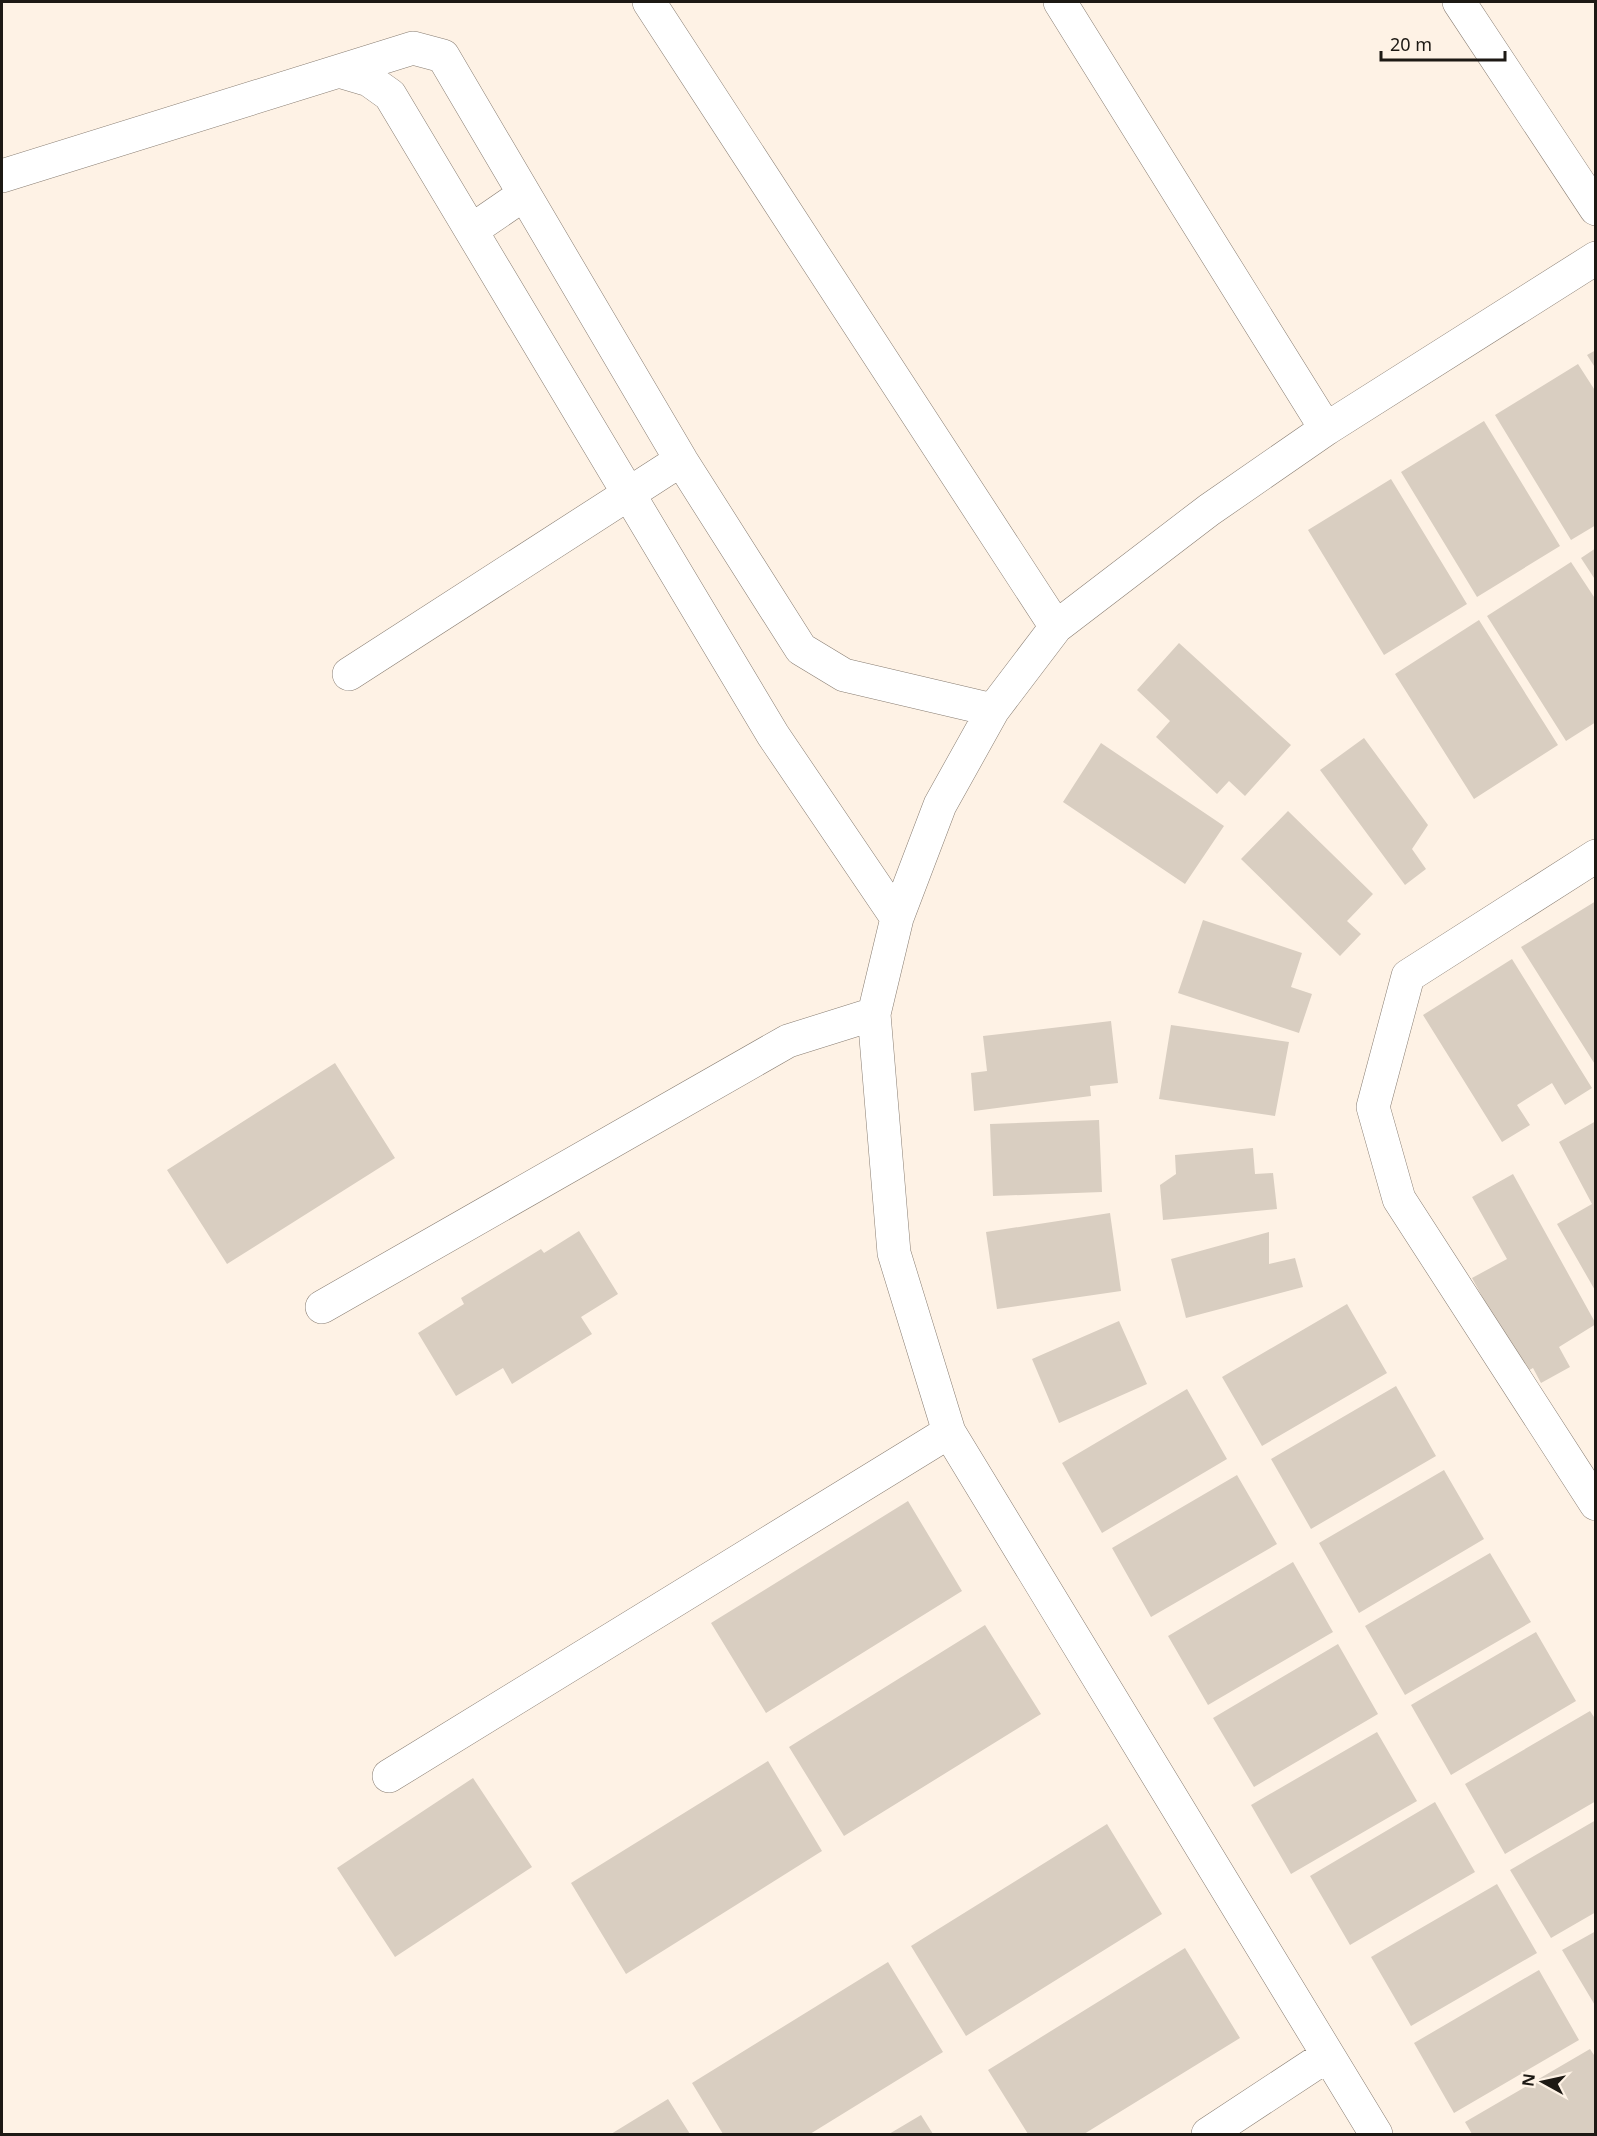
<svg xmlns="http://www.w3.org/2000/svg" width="1597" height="2136" font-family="'Noto Sans',sans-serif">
  <rect width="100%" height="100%" fill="#fef2e5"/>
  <path fill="#d9cec1" d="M1596,350V369L1587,355Z
    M1578,364L1596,392V525L1571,540L1495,415Z
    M1484,421L1560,546L1477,597L1401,472Z
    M1391,479L1467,604L1384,655L1308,530Z
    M1596,548V581L1581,558Z
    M1571,562L1596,600V722L1566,741L1487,616Z
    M1479,620L1558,745L1474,799L1395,674Z
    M1179,643L1291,745L1245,796L1229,781L1217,794L1156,737L1170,721L1137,690Z
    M1364,738L1428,825L1412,849L1426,869L1405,885L1320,770Z
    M1101,743L1224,826L1185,884L1063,802Z
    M1288,811L1373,894L1347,921L1361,934L1340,956L1241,859Z
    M1596,901V1066L1521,947Z
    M1203,920L1302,953L1291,987L1312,994L1299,1033L1178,993Z
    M1512,959L1592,1088L1565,1105L1552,1083L1517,1105L1530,1125L1502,1142L1423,1015Z
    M1111,1021L1118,1083L1090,1086L1091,1096L974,1111L971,1073L987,1071L983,1036Z
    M1171,1025L1289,1042L1275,1116L1159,1099Z
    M335,1063L395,1158L227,1264L167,1170Z
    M1099,1120L1102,1192L993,1196L990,1124Z
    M1596,1121V1292L1557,1224L1592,1204L1559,1142Z
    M1253,1148L1255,1174L1273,1173L1277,1209L1163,1220L1160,1185L1176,1174L1175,1155Z
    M1513,1174L1596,1324L1559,1347L1570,1367L1541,1383L1533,1368L1524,1373L1472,1278L1507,1259L1472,1197Z
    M1110,1213L1121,1291L997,1309L986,1232Z
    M579,1231L618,1294L581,1317L592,1334L512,1384L503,1368L456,1396L418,1333L464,1304L461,1298L541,1249L544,1253Z
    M1269,1232V1264L1295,1258L1303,1287L1186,1318L1171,1259Z
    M1347,1304L1387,1373L1262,1446L1222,1377Z
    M1119,1321L1147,1384L1059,1423L1032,1359Z
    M1396,1386L1436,1456L1311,1529L1271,1459Z
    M1187,1389L1227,1459L1102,1533L1062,1463Z
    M1444,1470L1484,1539L1359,1613L1319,1543Z
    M1237,1475L1277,1544L1151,1617L1112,1548Z
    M908,1501L962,1591L766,1713L711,1623Z
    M1490,1553L1531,1622L1405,1695L1365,1626Z
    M1293,1562L1333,1632L1208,1705L1168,1636Z
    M985,1625L1041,1714L844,1836L789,1747Z
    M1536,1632L1576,1701L1451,1775L1411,1705Z
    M1338,1644L1378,1714L1254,1787L1213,1718Z
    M1590,1711L1596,1720V1801L1505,1854L1465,1784Z
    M1377,1732L1417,1801L1291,1874L1251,1805Z
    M768,1761L822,1851L626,1974L571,1883Z
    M473,1778L532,1867L395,1957L337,1868Z
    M1435,1802L1475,1872L1350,1945L1310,1876Z
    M1596,1820V1912L1551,1938L1510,1870Z
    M1107,1824L1162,1914L966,2036L911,1946Z
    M1497,1884L1537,1953L1411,2026L1371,1957Z
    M1596,1931V2007L1562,1950Z
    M1185,1948L1240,2038L1084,2134H1028L988,2070Z
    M888,1962L943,2052L810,2134H723L692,2083Z
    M1539,1970L1579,2040L1454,2113L1414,2043Z
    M1590,2049L1596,2058V2134H1472L1465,2122Z
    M668,2099L690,2134H611Z
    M921,2115L933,2134H889Z"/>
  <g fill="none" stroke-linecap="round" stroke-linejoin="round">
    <g stroke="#887d72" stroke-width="34">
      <path id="minor" d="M649,2L1056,627
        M1060,2L1326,429
        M1459,2L1596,209
        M342,72L369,80L390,95L773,735L897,918
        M2,176L413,48L443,56L681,460L801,649L844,675L993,710
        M472,230L523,195
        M349,674L681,460
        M1596,856L1408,976L1373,1107L1399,1199L1596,1504
        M322,1307L788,1041L874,1014
        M389,1776L949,1432
        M1208,2134L1328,2055
        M1376,2134L949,1432L894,1253L874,1014L897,918L940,805L993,710L1056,627L1209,510L1326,429L1596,258"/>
    </g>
    <use href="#minor" stroke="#fff" stroke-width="33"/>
  </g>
  <rect width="1597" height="2136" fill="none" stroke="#1d1914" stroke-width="6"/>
  <g transform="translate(1543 2082) rotate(278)" stroke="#fef2e5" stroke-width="4.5" paint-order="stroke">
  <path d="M0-4.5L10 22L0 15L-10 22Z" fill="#1d1914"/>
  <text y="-9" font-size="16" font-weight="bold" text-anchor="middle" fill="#1d1914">N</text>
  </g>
  <path d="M1381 51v9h124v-9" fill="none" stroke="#1d1914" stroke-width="3"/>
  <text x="1390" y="51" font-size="18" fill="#1d1914" stroke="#fef2e5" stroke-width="4.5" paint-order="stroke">20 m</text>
</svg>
